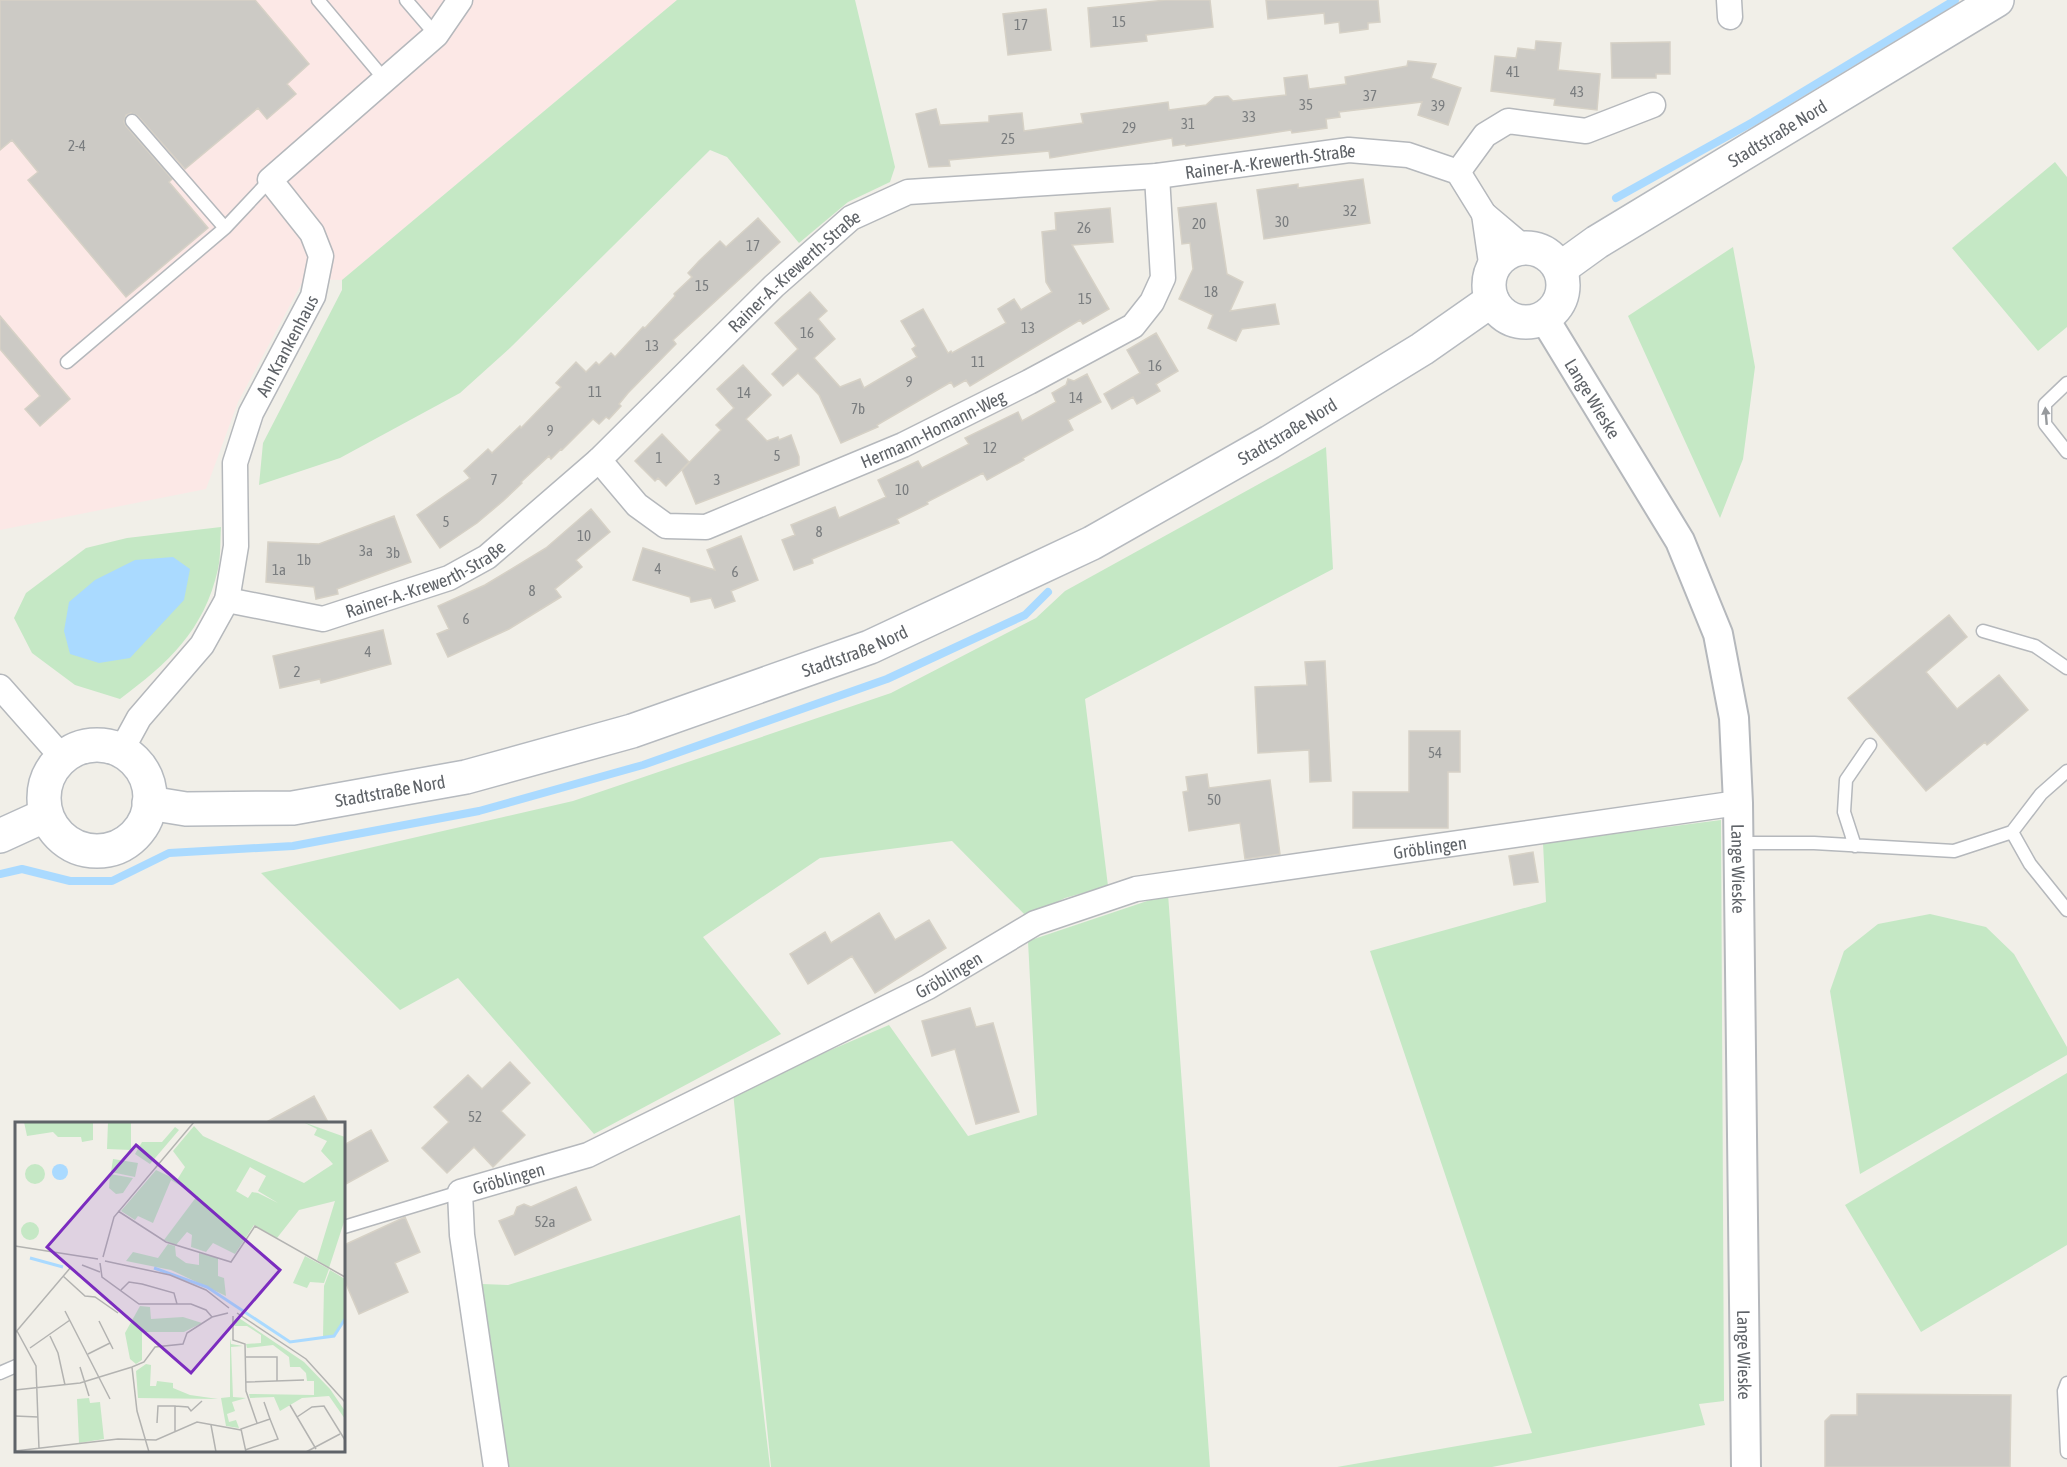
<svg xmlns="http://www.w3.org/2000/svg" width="2067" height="1467" font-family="'Asap Condensed',sans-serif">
  <rect width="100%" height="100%" fill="#f1efe8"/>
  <path fill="#fce8e6" d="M0,0H677L342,280L304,279L238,402L206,489L0,530Z"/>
  <path fill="#c5e8c5" d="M677,0H855L895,167L890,182L848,202L799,243L727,157L710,150L511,347L460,393L340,458L259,485L263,443L342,290V280Z
    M2055,162L2067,177V327L2038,351L1952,248Z
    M1733,247L1755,367L1743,459L1720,518L1628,316Z
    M1326,447L1333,569L1085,699L1108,886L1065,898L1027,917L952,841L820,858L703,937L781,1034L594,1134L458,978L400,1010L261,873L573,801L891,693L1036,618L1065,591Z
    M221,527C220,541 221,556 218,569C204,631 168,663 120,699L75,685L32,653L14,618L26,593L86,548L127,538Z
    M1721,820L1724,1401L1699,1404L1705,1425L1492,1467H1337L1532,1433L1370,951L1546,902L1543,843Z
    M1168,894L1210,1467H771L733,1092L889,1025L968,1136L1037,1115L1028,941Z
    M1930,914L1986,927L2014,954L2067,1047V1055L1860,1174L1830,991L1844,951L1878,924Z
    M2067,1073V1245L1921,1332L1845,1205Z
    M740,1215L770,1467H505L482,1284L508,1285Z"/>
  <path fill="#aadaff" d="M173,557L190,569L184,600L130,658L99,663L70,654L64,631L69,602L95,580L135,560Z"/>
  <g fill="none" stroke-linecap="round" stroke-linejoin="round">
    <path stroke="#aadaff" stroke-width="8" d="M1616,198L1753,122L1955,0
      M0,874L22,869L70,881H112L169,853L293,846L479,811L643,765L887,679L1025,615L1048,592"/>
  </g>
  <path fill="#cccac5" stroke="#d6d1c6" stroke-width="1.5" d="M0,0H255L309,64L287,84L296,94L267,119L258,108L185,169L138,116L131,113L126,115L124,122L126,126L172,179L169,182L208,228L126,297L28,180L38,172L12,140L0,150Z
    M1166,0H1210L1213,27L1146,35L1147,41L1091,47L1088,8Z
    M1266,0H1378L1380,22L1368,23V29L1340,33L1339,22L1325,24L1324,13L1268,19Z
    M1046,9L1051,50L1008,55L1003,14Z
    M1536,41L1561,43L1558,70L1600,74L1597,110L1554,105L1555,99L1491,91L1495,56L1516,58L1518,48L1535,50Z
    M1670,42V74H1656V78H1612L1611,43Z
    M1408,61L1436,64L1431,78L1461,88L1448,125L1418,115L1422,102L1339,112L1340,117L1326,119L1327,128L1292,133L1291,130L1186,146L1185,144L1173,146L1172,138L1050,158L1049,151L949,160L950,166L929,167L916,114L936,109L940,125L989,122V116L1022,113L1024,131L1083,123L1081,114L1168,102L1169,110L1206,105L1215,97L1228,96L1233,101L1286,95L1284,78L1307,75L1309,89L1346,84L1345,77L1407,66Z
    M1363,179L1370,223L1264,239L1257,190L1298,184V188Z
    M1216,203L1227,274L1243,282L1230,311L1275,304L1279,324L1242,329L1236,341L1208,328L1213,315L1179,299L1193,269L1190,243L1182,244L1178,208Z
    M1110,208L1113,242L1072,245L1109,309L1083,324L1080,320L970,386L966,380L954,387L951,382L877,425L878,427L841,443L819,395L798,373L783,386L772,374L798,349L775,323L810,292L827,311L818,319L835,339L814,358L840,387L860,379L864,388L917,357L912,349L916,346L901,321L923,309L948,353L951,351L952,353L1006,323L998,309L1014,299L1021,310L1052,292L1046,282L1042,232L1056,230L1055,213Z
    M758,218L780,242L673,340L676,344L628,393L619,404L621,406L609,419L606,417L599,424L593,419L562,450L561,449L551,459L549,456L521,482L522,483L503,501L477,523L440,548L417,515L470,478L464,471L488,449L492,453L520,426L521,428L561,387L556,383L576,362L586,372L596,362L599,365L611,353L615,357L643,327L645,328L675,296L674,294L692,277L688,273L699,261L720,241L726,247Z
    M0,316L70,399L40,426L25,409L40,396L0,349Z
    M1156,333L1178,371L1156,384L1160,391L1137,404L1133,397L1112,409L1104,394L1140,373L1127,350Z
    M743,365L771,395L746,419L767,441L778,437L779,440L791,435L799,457V465L696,504L682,470L721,430L716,425L734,408L717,389Z
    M1087,374L1101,402L1068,420L1073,430L1023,458L1024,460L987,480L983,473L927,502L928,504L897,519L899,523L812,559L813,563L794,570L782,540L795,535L791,525L835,507L839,518L886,497L878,480L918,461L922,468L969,444L965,438L1018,412L1022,421L1056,402L1052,393L1066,385L1068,379L1074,381Z
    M662,434L689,462L666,486L658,478L655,481L635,461Z
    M591,509L610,532L576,560L582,567L555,589L561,597L509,629L448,657L437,634L449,629L438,606L485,585L546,548Z
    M394,516L411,562L337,589L338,594L316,599L314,587L266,582L268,542L319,544Z
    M741,536L758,580L731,591L735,601L715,608L711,598L691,602L690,597L633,580L643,548L715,570L707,550Z
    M1949,615L1967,637L1926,672L1957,709L1999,675L2028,710L1987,745L1985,742L1926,791L1848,698Z
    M383,630L391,664L321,683L320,679L280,688L273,656Z
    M1325,661L1331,781L1310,782L1309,750L1258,753L1255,687L1307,685L1305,662Z
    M1409,731H1460V772H1448V828H1353V792H1409Z
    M1207,774L1209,788L1270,780L1280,854L1245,859L1240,823L1189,831L1183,792L1188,791L1186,777Z
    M1533,852L1538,882L1514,885L1509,856Z
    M879,913L895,940L929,920L946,948L875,993L852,956L808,984L790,954L825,932L831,943Z
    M970,1008L976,1027L993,1023L1019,1112L976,1124L955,1049L932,1056L922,1021Z
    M510,1062L530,1083L501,1111L525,1135L493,1167L474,1147L447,1173L422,1148L449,1122L434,1107L468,1075L482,1089Z
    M314,1096L329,1124H263Z
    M371,1130L388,1161L344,1185V1145Z
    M576,1187L591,1220L515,1255L499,1221L514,1215L517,1207L524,1204L531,1207Z
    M405,1217L420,1252L395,1263L408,1292L359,1314L344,1279V1245Z
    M1857,1394L2011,1395L2010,1467H1825V1421L1831,1415H1857Z"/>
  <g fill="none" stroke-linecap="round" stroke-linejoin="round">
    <g stroke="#b5b8bc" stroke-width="15">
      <path id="service" d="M318,0L385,80
        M406,0L436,35
        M132,121L225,228
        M67,362L225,228L270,180
        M2067,383L2045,404V424L2067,452
        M1983,631L2035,646L2067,668
        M2067,771L2041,794L2012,832L2030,864L2067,910
        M1738,843H1814L1954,851L2012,832
        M1855,846L1844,812L1846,780L1870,745
        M344,1227L460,1192
        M0,1373L16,1366
        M2067,1383L2064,1391L2067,1452"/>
    </g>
    <g stroke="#b5b8bc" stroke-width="27">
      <g id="minor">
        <path d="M1729,0L1730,17"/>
        <path d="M1458,172L1485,135L1508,121L1586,131L1653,105"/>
        <path d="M1484,214L1492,270"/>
        <path id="s1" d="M599,460L637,505L666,526L706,527L903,445L1029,382L1133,326L1152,302L1163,278L1157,176"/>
        <path id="s2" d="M227,600L323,619L449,578L487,557L599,460L774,286L851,218L908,192L1157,176L1349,150L1408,155L1458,172L1484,214L1523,247"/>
        <path d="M0,687L62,757"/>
        <path id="s3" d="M121,751L139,718L202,645L227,600L236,546L235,463L251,413L313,296L321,256L312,233L270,180L436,35L460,0"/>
        <path id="s4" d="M496,1467L462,1235L460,1192L588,1155L928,987L1035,923L1136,889L1738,803"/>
      </g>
    </g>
    <g stroke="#b5b8bc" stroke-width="32">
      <g id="tertiary">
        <path id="s5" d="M1544,318L1680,541L1718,634L1734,718L1738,803L1746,1467"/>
      </g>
    </g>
    <g stroke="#b6babf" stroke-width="36">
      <g id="secondary">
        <circle cx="1526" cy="285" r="37"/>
        <path id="s6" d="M1561,268L1597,242L1997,0"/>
        <circle cx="97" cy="798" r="53"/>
        <path id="s7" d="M149,803L186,809L293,808L466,777L632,731L870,647L1092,543L1270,442L1422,349L1492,300"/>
        <path d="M0,836L46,815"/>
      </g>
    </g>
    <use href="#service" stroke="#fff" stroke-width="12"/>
    <use href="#minor" stroke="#fff" stroke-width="24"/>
    <use href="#tertiary" stroke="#fff" stroke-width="28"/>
    <use href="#secondary" stroke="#fff" stroke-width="33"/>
  </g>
  <defs><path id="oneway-solid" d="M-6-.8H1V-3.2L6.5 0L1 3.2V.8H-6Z" transform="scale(1.5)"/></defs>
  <use fill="#979a9d" href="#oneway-solid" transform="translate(2046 416) rotate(-95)"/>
  <g text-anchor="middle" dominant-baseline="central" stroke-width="4.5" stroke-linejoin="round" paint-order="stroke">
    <g font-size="15" fill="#7a7d7f">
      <text x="1119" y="21">15</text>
      <text x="1021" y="24">17</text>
      <text x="1513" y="71">41</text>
      <text x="1577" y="91">43</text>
      <text x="1370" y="95">37</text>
      <text x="1306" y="104">35</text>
      <text x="1438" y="105">39</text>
      <text x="1249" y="116">33</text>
      <text x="1188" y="123">31</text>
      <text x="1129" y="127">29</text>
      <text x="1008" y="138">25</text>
      <text x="77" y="145">2-4</text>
      <text x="1350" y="210">32</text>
      <text x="1282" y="221">30</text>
      <text x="1199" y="223">20</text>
      <text x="1084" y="227">26</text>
      <text x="753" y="245">17</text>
      <text x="702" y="285">15</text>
      <text x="1211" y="291">18</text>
      <text x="1085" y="298">15</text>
      <text x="1028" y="327">13</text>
      <text x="807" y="332">16</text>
      <text x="652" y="345">13</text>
      <text x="978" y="361">11</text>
      <text x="1155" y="365">16</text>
      <text x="909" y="381">9</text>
      <text x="595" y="391">11</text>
      <text x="744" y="392">14</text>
      <text x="1076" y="397">14</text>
      <text x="858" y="408">7b</text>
      <text x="550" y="430">9</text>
      <text x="990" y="447">12</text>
      <text x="777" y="455">5</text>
      <text x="659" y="457">1</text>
      <text x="494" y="479">7</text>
      <text x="717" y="479">3</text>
      <text x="902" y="489">10</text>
      <text x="446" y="521">5</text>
      <text x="819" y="531">8</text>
      <text x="584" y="535">10</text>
      <text x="366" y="550">3a</text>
      <text x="393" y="552">3b</text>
      <text x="304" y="559">1b</text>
      <text x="658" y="568">4</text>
      <text x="279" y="569">1a</text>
      <text x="735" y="571">6</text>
      <text x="532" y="590">8</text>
      <text x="466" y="618">6</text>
      <text x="368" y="651">4</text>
      <text x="297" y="671">2</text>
      <text x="1435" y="752">54</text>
      <text x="1214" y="799">50</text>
      <text x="475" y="1116">52</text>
      <text x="545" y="1221">52a</text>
    </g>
    <g font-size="18" fill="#5f6368" stroke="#fff">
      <text stroke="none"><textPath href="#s6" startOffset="255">Stadtstraße Nord</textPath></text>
      <text stroke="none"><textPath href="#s2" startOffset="1198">Rainer-A.-Krewerth-Straße</textPath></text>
      <text stroke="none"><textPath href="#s2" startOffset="694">Rainer-A.-Krewerth-Straße</textPath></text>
      <text stroke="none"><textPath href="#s3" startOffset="452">Am Krankenhaus</textPath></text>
      <text stroke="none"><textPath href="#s5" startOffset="94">Lange Wieske</textPath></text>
      <text stroke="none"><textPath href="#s1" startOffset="382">Hermann-Homann-Weg</textPath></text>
      <text stroke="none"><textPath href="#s7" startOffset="1215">Stadtstraße Nord</textPath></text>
      <text stroke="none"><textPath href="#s2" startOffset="208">Rainer-A.-Krewerth-Straße</textPath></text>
      <text stroke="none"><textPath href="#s7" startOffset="729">Stadtstraße Nord</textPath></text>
      <text stroke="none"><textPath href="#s7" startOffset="243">Stadtstraße Nord</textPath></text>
      <text stroke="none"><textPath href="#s4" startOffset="1318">Gröblingen</textPath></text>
      <text stroke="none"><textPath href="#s5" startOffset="598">Lange Wieske</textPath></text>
      <text stroke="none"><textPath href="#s4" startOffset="814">Gröblingen</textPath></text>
      <text stroke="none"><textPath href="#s4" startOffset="328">Gröblingen</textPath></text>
      <text stroke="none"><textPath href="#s5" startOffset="1084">Lange Wieske</textPath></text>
    </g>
  </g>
  <g transform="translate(15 1122)">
    <rect width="330" height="330" fill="#f1efe8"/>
    <path d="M9,0H78V18L67,20L66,15H43L38,10L12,14ZM93,0H116V28L92,27ZM288,0L330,15V97L314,146L302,138L320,79L284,88L262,116L239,103L220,132L198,121L191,130L176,125L177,113L172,110L161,123L149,118L182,74L156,58L138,101L123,94L120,98L106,89L141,48L162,58L170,45L158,29L179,4L188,14L289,61L318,42L306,29L312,19L299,13L302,7ZM235,45L251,54L243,69L263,81L243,71L237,70L233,76L221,69ZM160,5L164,8L135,42L120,32L127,20H147ZM98,37L123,41L120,55L96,50ZM10 52a10 10 0 1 1 20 0a10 10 0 1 1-20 0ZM95,52L118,56L108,71L101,72L94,66ZM6 109a9 9 0 1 1 18 0a9 9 0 1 1-18 0ZM153,122L160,124L161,134L171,141L184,143V131L203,136V154L209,156L211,174L156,148L111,139L118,130L143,136ZM290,134L314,147L309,161L295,160L292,166L278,161ZM315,148L330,157V195L319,213L308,215L309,164ZM125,184L135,185L136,197L168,195L187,201L169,210H127V238L121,242L115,237L110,211ZM224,196L289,240L315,267L330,289V297L314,274L287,276L265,289L259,275L235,276L234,272L299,273V259H292L291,251L285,245H275L274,235L258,223L232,226L231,222L246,221V213L232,204H219ZM215,216L216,222L228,224L216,225L218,275L231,276L217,280L220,289L212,292L214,300L221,298L224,306L211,304L206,276L215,275ZM131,242L136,243L135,264H141L142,259L158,261V266L175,273L203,277L123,276L121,249ZM74,276L75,281L85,280L89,317L64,321L62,277Z" fill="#c5e8c5" fill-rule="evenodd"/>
    <path d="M37 50a8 8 0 1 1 16 0a8 8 0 1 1-16 0Z" fill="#aadaff"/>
    <path fill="none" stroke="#aadaff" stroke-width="3" d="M15,136L48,145M139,146L192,165L275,220L319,214L330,197"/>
    <path fill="none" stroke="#b3b3b1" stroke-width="1.5" d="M103,89L151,120L216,140L240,104L330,155M0,124L83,137M88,135L99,95L179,0M90,139L155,153L191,168L214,186M85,141L87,155L124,182H176L191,188L197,195M67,143L85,150M48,154L70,174L80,175L103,191M106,168L114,160L127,162L159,171L162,182M50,189L95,277M222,191L291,237L330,280M218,194V218L230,222L231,269L242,301M84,199L98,227M2,209L21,244L24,327M0,211L56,145M35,214L43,231L50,263M15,226L55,198M73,232L95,221M230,235H262V259M65,245L74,274M117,245L122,289L134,330M231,260L289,258M0,268L65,261L117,245L129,240L140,225L168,222L172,211L197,195L213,191M275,283L301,327M160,284L173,285L176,289L187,279M0,294L23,295M282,295L297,285L309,284L330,318M142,301L143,284H160V310M196,303L201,330M230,328L263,317L255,297M0,329L103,317L141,318L182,300L226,308M231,330L226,307L255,297L249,280M291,330L325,312"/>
    <path fill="#7b2cbf" fill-opacity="0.15" stroke="#7b2cbf" stroke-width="3" d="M121,23L265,148L176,251L32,125Z"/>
    <rect width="330" height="330" fill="none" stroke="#5f6368" stroke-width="3"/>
  </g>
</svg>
